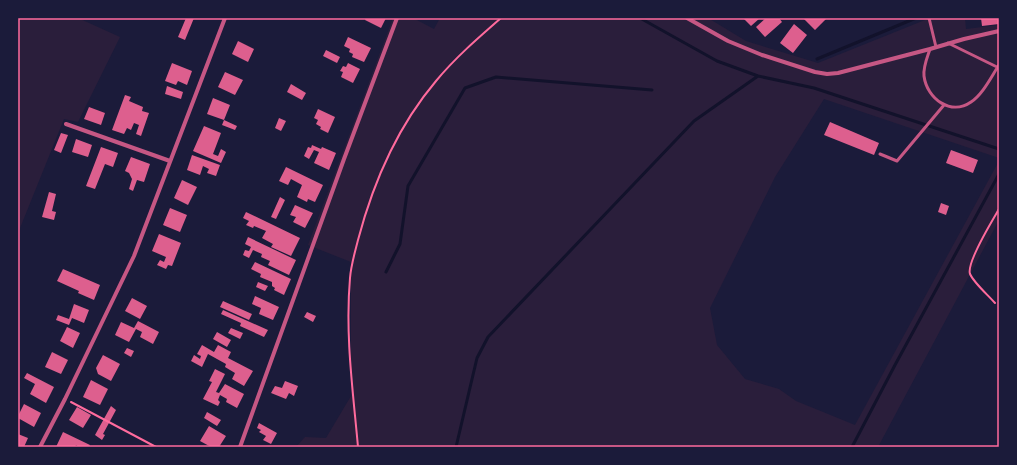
<svg xmlns="http://www.w3.org/2000/svg" width="1017" height="465" font-family="'Sofia Sans Condensed',sans-serif">
  <rect width="100%" height="100%" fill="#1b1b3a"/>
  <path fill="#2a1e3b" d="M18,18H78L120,37L78,122L64,119L18,233Z
    M393,18H413L434,29L440,18H708L746,41L818,63L930,18H965L966,29L999,25V158L824,99L775,177L710,308L717,345L745,379L779,389L796,401L855,425L999,161V220L878,447H296L305,437L326,438L351,396V262L308,245Z"/>
  <g fill="none" stroke-linecap="round" stroke-linejoin="round">
    <path stroke="#12122b" stroke-width="3" d="M640,18L717,61L758,76L814,88L999,149
      M817,59L916,18
      M386,272L400,244L408,186L465,88L496,77L652,90
      M456,447L477,358L488,337L694,121L758,76
      M852,447L895,365L999,174"/>
  </g>
  <path fill="#dd5f8e" d="M186,18H194L185,40L178,37Z
    M366,18H386L381,28L365,20Z
    M743,18H760L751,26Z
    M766,18H779L782,22L765,37L756,27Z
    M803,18H827L815,30Z
    M981,18H998L999,24L982,26Z
    M794,24L807,35L793,53L780,43Z
    M348,37L371,48L364,62L352,57L353,54L349,52L350,49L344,46Z
    M238,41L254,49L248,62L232,54Z
    M326,50L340,57L337,63L323,56Z
    M172,63L192,71L187,85L178,81L176,85L165,81Z
    M348,63L360,69L353,83L341,77L343,72L340,71L343,66L346,67Z
    M225,72L243,80L235,95L218,87Z
    M291,84L306,93L302,100L287,92Z
    M167,86L183,92L181,99L165,94Z
    M125,95L131,97L129,101L143,107L142,111L149,113L141,136L136,134L139,125L134,123L131,130L127,128L124,134L112,130Z
    M213,98L230,105L224,120L237,126L235,130L222,125L224,120L207,114Z
    M89,107L105,113L101,125L84,119Z
    M318,109L335,117L328,133L320,129L321,127L316,124L318,120L314,118Z
    M279,118L286,121L281,131L275,128Z
    M830,122L879,143L874,155L824,135Z
    M204,126L221,133L213,154L218,156L221,149L226,152L221,163L193,151Z
    M61,133L68,135L61,153L54,150Z
    M76,139L92,145L88,157L72,152Z
    M312,145L321,149L322,147L336,153L329,170L314,163L319,152L314,150L309,159L304,156L308,147L311,148Z
    M101,147L118,153L113,167L105,164L95,189L86,186Z
    M951,150L978,160L973,173L946,163Z
    M192,155L220,165L216,176L207,173L209,169L203,166L200,175L187,170Z
    M131,157L150,164L144,182L137,180L133,191L129,189L132,179L129,173L125,171Z
    M286,167L323,185L315,202L308,199L307,202L297,197L302,185L291,179L288,185L279,181Z
    M182,180L197,187L188,205L174,198Z
    M49,192L56,194L52,211L56,212L54,220L42,217Z
    M280,197L285,200L276,219L271,217Z
    M941,203L949,206L946,215L938,212Z
    M295,205L313,213L305,228L293,222L296,217L290,215Z
    M170,208L187,215L180,232L163,225Z
    M246,212L300,238L291,256L271,247L273,244L262,238L266,231L254,226L253,228L246,225L249,221L243,218Z
    M159,234L181,243L172,266L168,265L166,269L157,265L160,260L164,262L166,257L152,251Z
    M248,237L296,260L289,275L268,265L270,261L261,257L262,254L253,250L249,258L243,255L245,250L249,251L251,247L245,244Z
    M255,262L291,279L284,295L274,290L275,288L272,286V282L260,277L261,274L251,269Z
    M63,269L100,285L94,300L78,293L79,291L57,281Z
    M258,282L268,286L265,291L256,287Z
    M255,296L279,307L273,320L259,314L261,308L252,304Z
    M132,298L147,306L140,319L125,311Z
    M223,301L252,314L249,320L220,307Z
    M74,304L89,310L84,323L72,318L69,325L56,320L58,315L69,319Z
    M223,310L268,330L264,337L240,326L241,323L221,314Z
    M307,312L316,316L313,322L304,317Z
    M138,321L159,332L153,344L140,337L142,332L136,329L129,342L115,335L121,322L134,328Z
    M67,327L80,333L73,348L60,341Z
    M231,328L243,333L240,339L228,333Z
    M217,332L231,340L227,347L213,339Z
    M202,345L214,352L218,345L231,352L228,358L253,371L244,386L232,379L235,373L225,367L226,364L208,354L202,367L191,361L194,355L200,359L201,356L197,354Z
    M127,348L134,351L131,357L124,353Z
    M52,352L68,360L61,374L45,367Z
    M103,355L120,364L111,381L98,374L96,368Z
    M215,369L225,374L216,392L219,393L225,384L244,394L237,408L226,402L227,399L220,395L218,400L220,402L218,406L203,399L212,382L209,381Z
    M27,373L54,387L46,403L30,394L35,384L24,378Z
    M91,380L108,389L100,405L83,397Z
    M285,381L298,386L294,396L289,393L286,399L271,393L275,386L282,388Z
    M24,404L41,413L34,427L18,418V416Z
    M111,406L116,410L103,434L105,435L102,440L95,435Z
    M77,407L91,415L83,428L69,420Z
    M207,412L221,420L217,426L204,418Z
    M259,423L277,433L271,444L263,440L266,436L259,432L261,430L257,428Z
    M209,426L226,436L219,447H211L200,441Z
    M63,432L90,445L89,447H79L76,445L75,447H56Z
    M18,434L28,438L24,447H18Z"/>
  <g fill="none" stroke-linecap="round" stroke-linejoin="round">
    <path stroke="#ff6b9d" stroke-width="2" d="M995,303C988,295 974,283 970,274C966,263 992,221 999,209
      M71,402L156,447
      M358,447C353,391 345,335 350,278C351,265 355,252 358,240C373,183 398,126 436,81C455,58 478,38 501,18"/>
    <path stroke="#c65784" stroke-width="3" d="M929,18L936,47
      M948,43L997,67
      M930,49C927,58 923,67 924,76C927,99 951,116 971,102C983,94 991,77 999,65
      M880,154L897,161L944,105"/>
    <path stroke="#c65784" stroke-width="4" d="M687,18L728,41L762,55L815,72L827,74L838,73L930,49L964,39L999,31
      M66,124L170,161
      M40,447L65,399L134,256L225,18
      M240,447L344,159L397,18"/>
  </g>
  <rect width="1017" height="465" fill="none" stroke="#1b1b3a" stroke-width="38"/>
  <rect x="19" y="19" width="979" height="427" fill="none" stroke="#ff6b9d" stroke-width="1.5"/>
</svg>
